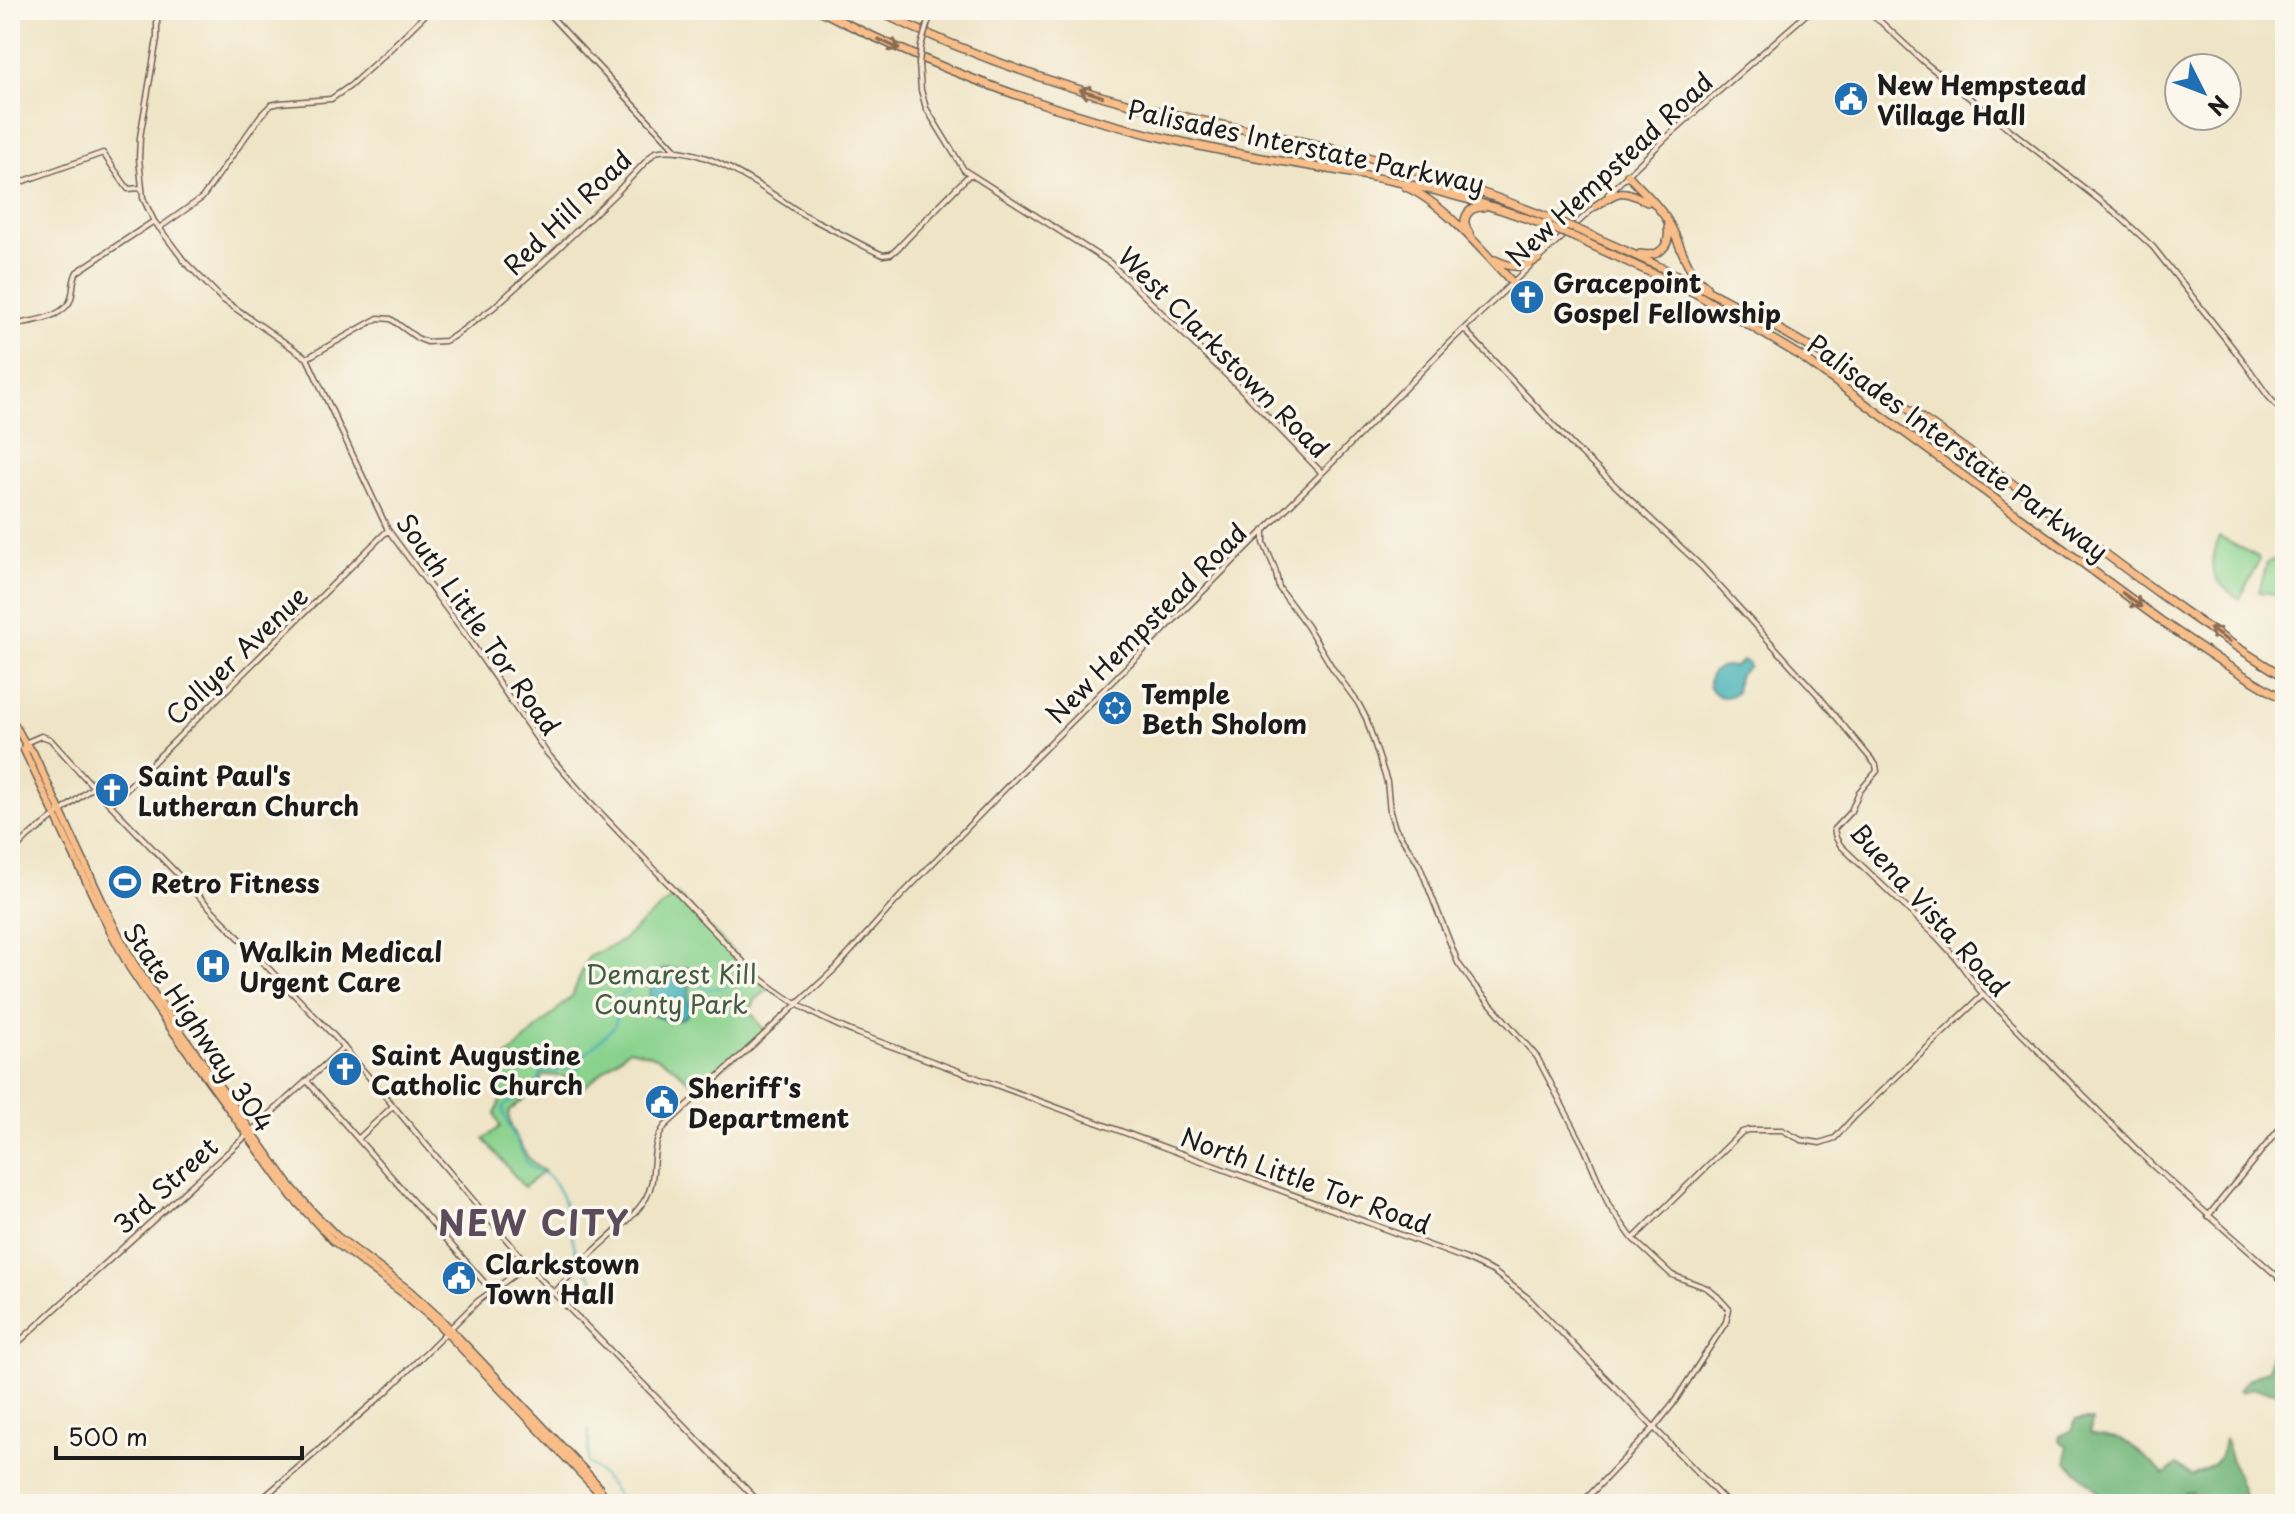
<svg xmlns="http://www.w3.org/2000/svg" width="2295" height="1514" font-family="'Playpen Sans',sans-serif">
  <rect width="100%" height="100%" fill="#fbf7ec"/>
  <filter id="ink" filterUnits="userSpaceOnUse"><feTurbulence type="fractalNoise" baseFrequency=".0125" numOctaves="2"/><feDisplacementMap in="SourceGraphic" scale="16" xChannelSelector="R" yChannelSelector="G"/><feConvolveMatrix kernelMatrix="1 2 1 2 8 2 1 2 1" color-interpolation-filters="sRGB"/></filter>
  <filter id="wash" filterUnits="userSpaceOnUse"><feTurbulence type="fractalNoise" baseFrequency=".006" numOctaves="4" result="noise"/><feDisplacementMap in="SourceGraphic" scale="32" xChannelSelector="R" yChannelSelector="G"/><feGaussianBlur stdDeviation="1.8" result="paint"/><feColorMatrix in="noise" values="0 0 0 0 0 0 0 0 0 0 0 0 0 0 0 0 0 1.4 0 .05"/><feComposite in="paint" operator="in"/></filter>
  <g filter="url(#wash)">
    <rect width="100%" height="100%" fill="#efe4c6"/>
    <path fill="#89d28d" stroke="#527754" stroke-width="2" d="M2219,537L2258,557L2259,560L2240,599C2213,583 2205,567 2219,537Z
      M2272,560L2285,565V592L2275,594L2259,592L2267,563Z
      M676,894L769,989L755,1000L750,1011L765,1031L698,1089C673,1065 663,1056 629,1049L583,1088L561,1076L543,1075C537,1093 522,1099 509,1112C508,1129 528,1164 544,1171L524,1187L484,1139L500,1127L495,1114C504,1097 500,1088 493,1070L572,996L588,957L620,942Z"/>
    <path fill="#6eb478" stroke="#45684a" stroke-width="2" d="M2285,1337V1394L2253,1388L2241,1392L2238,1391L2246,1381L2268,1369C2272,1355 2269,1343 2285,1337Z
      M2075,1420H2092L2090,1433C2100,1439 2111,1434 2122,1440C2137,1449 2152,1462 2164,1475L2177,1465L2192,1476C2214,1466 2221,1462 2224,1438L2247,1504H2205L2191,1492L2185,1493L2180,1504H2111L2067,1462V1446L2059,1440L2060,1436L2073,1430Z"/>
    <path fill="#3cadb5" stroke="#2c6468" stroke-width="2" d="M1742,661L1747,662L1749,667L1738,676L1736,693C1724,700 1718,698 1709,687C1707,673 1719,663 1733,667Z
      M686,967L696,969L702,982L690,984L688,1001L690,1012C679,1025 665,1021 652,1015L649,989L653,987L650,982L653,973L668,968L679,970Z"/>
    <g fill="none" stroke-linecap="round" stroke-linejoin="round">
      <path stroke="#3cadb5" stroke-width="2" d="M698,984L707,989C721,987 737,986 748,976
        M578,1257C568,1232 570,1199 550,1178C544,1172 535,1171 528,1165L504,1115L503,1107C513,1098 525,1099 533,1090C538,1085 538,1078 542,1072H556L562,1068L573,1072L577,1070L583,1056L614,1027L616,1020L613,1005L616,999L638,983L652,981
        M584,1268L596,1283L591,1298
        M589,1430L588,1463L602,1475L625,1504"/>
    </g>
  </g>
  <g filter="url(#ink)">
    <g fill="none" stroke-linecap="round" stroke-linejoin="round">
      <g stroke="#666258" stroke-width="7">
        <path id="secondary" d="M157,10V39L140,137L139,158L143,198L154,221L185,262L222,299L307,358L388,530L468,638L546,752L591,803L751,970C781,997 816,1017 853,1032L1466,1259L1494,1272L1528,1298L1728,1504
          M545,10L677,151
          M1868,10L1924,62L2117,214L2153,247L2244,362L2268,396L2285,415
          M927,25L933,10
          M919,64L921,90L926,108L964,170L1110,263L1243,391L1322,473
          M10,186L103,153L128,189L141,188
          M1608,194L1667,137L1811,10
          M1573,227L1596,206
          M159,228L202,198L261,115L271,105L280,103L331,99L350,86L384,55L430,10
          M1538,259L1567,233
          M10,326C29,320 56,321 69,303C75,293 71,282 77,272L154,221
          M1464,329L1573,446L1702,567L1818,695L1876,765L1877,771L1859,792L1851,811L1834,829L1836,838L1841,846L1936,936L1956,958L1983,995L2152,1165L2285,1283
          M307,358L378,318L391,319L417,338L427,342L445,341L454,336L493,308L544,262L616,193L655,152C703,142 762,188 801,213C813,220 827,226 839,233C854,240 868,249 883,255L891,254L897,249L970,174
          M1264,532V543L1275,569L1279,588L1307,626L1333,669L1358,703L1366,718L1387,782L1390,812L1395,828L1419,864L1458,963L1474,985L1537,1057L1584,1147L1609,1206L1633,1239L1672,1275L1707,1288L1718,1297L1729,1309L1726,1322L1673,1404L1653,1429L1581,1504
          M25,743L41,736L50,739L97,791L335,1037L539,1278L761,1504
          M110,805L387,531
          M10,855L28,837L93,787
          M307,1081L491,1290
          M358,1139L393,1106
          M2208,1216L2285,1122
          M1633,1239L1742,1132L1749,1130H1782L1801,1140L1820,1143L1835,1138L1855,1116L1983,995
          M554,1293C567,1279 579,1265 593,1252C611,1235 633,1219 646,1198C659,1175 647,1150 665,1126L835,969L897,900L1029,764L1322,473L1449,343L1531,265
          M10,1350L344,1047
          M256,1504L386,1392L478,1301L528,1265"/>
      </g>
      <g stroke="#666258" stroke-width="9">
        <path id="primary" d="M10,716L25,743L33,752L111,920L133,962L156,997L289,1184L312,1211L337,1236L409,1290L440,1318L576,1461L596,1483L610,1504
          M25,743L24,750L104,919L129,967L159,1012L292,1197L333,1241L405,1295L436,1322L600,1494"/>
      </g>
      <g stroke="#666258" stroke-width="10">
        <path id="highway" d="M819,10C938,71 1064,117 1195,145C1262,160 1331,168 1398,182C1451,193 1504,209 1555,229
          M875,10C957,49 1042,81 1130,104C1201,122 1272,134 1343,151C1418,169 1490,194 1562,223
          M1628,175C1641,190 1657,203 1667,220C1682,243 1683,268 1706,286
          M1406,187C1445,204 1483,252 1513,283
          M1596,206C1618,190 1623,188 1647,202
          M1583,232C1707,285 1825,351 1936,428C2053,510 2162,604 2285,677
          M1469,233C1460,220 1467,207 1483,207
          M1576,238L1695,293L1799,355L2164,623L2225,664L2285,700
          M1640,254C1658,258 1671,247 1668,228
          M1495,260C1511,268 1522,269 1538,259"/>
      </g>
      <use href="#secondary" stroke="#fce5cf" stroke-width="4"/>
      <use href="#primary" stroke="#f8bd88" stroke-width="6"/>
      <use href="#highway" stroke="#f8bd88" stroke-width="7"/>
      <g stroke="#666258" stroke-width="7" stroke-linecap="butt">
        <path id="secondary-bridge" d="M919,64L921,46L927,25"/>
      </g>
      <g stroke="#666258" stroke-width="10" stroke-linecap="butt">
        <path id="highway-bridge" d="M1562,223L1583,232
          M1555,229L1576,238"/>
      </g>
      <use href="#secondary-bridge" stroke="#fce5cf" stroke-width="4"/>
      <use href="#highway-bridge" stroke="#f8bd88" stroke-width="7"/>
    </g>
    <defs><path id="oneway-shaft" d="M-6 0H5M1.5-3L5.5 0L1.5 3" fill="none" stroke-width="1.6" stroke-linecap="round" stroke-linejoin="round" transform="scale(2)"/></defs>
    <g stroke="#8a6c52">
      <use href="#oneway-shaft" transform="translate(889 44) rotate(25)"/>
      <use href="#oneway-shaft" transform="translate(1091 93) rotate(-163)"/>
      <use href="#oneway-shaft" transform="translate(2132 600) rotate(37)"/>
      <use href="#oneway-shaft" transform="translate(2219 635) rotate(-146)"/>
    </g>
  </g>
  <defs>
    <g id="civic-disc" transform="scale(1.8)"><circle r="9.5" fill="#1f6fb2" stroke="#fbf7ec"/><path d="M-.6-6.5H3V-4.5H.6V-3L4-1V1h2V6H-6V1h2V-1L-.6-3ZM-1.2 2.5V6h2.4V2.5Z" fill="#fff"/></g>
    <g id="church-disc" transform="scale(1.8)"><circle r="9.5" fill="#1f6fb2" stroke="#fbf7ec"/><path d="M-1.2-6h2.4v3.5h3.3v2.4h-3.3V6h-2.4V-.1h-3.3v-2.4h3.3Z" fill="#fff"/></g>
    <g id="synagogue-disc" transform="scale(1.8)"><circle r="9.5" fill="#1f6fb2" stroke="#fbf7ec"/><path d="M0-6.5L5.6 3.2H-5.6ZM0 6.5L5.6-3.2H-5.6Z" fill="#fff"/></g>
    <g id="stadium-disc" transform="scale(1.8)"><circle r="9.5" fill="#1f6fb2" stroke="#fbf7ec"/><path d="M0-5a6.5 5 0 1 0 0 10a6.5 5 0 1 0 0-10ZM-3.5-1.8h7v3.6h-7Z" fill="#fff"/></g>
    <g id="hospital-disc" transform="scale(1.8)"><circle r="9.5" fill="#1f6fb2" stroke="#fbf7ec"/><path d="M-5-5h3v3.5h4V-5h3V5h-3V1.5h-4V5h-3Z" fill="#fff"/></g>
  </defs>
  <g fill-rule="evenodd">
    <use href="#civic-disc" x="1851" y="99"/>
    <use href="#church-disc" x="1527" y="297"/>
    <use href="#synagogue-disc" x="1115" y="708"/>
    <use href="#church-disc" x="112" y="790"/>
    <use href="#stadium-disc" x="125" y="882"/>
    <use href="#hospital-disc" x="213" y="966"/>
    <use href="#church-disc" x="345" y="1069"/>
    <use href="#civic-disc" x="662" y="1102"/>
    <use href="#civic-disc" x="459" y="1278"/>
  </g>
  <g text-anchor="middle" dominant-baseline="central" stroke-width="7" stroke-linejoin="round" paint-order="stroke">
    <g font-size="26" font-weight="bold" fill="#1c1c1c" stroke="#fbf7ec" text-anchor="start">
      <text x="1877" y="84">New Hempstead<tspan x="1877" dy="30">Village Hall</tspan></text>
      <text x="1553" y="282">Gracepoint<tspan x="1553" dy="30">Gospel Fellowship</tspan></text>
      <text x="1141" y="693">Temple<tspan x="1141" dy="30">Beth Sholom</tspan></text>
      <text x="138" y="775">Saint Paul's<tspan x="138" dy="30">Lutheran Church</tspan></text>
      <text x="151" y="882">Retro Fitness</text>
      <text x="239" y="951">Walkin Medical<tspan x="239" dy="30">Urgent Care</tspan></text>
      <text x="371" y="1054">Saint Augustine<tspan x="371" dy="30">Catholic Church</tspan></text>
      <text x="688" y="1087">Sheriff's<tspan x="688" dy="30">Department</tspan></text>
      <text x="485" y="1263">Clarkstown<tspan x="485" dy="30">Town Hall</tspan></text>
    </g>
    <g font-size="26" fill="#1c1c1c" stroke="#fbf7ec">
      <text transform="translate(1306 146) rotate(12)">Palisades Interstate Parkway</text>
      <text transform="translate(1609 169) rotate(-43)">New Hempstead Road</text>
      <text transform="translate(567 212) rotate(-44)">Red Hill Road</text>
      <text transform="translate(1224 352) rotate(45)">West Clarkstown Road</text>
      <text transform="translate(1958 447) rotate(36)">Palisades Interstate Parkway</text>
      <text transform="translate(1146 623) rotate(-45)">New Hempstead Road</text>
      <text transform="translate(479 624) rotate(55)">South Little Tor Road</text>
      <text transform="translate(236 655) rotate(-44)">Collyer Avenue</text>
      <text transform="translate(1930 909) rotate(48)">Buena Vista Road</text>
      <text transform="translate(199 1027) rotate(56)">State Highway 304</text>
      <text transform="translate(1306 1180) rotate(20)">North Little Tor Road</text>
      <text transform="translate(165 1185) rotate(-42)">3rd Street</text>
    </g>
    <g font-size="26" fill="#425c44" stroke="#fbf7ec">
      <text x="671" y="973">Demarest Kill<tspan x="671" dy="30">County Park</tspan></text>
    </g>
    <g font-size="34" font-weight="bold" letter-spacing="2" fill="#5b4b5b" stroke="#fbf7ec">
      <text x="534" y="1222">NEW CITY</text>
    </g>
  </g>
  <rect width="2295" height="1514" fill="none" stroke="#fbf7ec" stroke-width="40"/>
  <g transform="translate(2203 92) rotate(132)"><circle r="38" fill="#fbf7ec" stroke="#a29f99" stroke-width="2"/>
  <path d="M0-6L14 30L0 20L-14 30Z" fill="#1f6fb2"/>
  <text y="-12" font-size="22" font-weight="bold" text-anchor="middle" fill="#1c1c1c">N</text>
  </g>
  <path d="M56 1446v12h246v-12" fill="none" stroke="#1c1c1c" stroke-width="4"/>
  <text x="68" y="1446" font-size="24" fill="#1c1c1c" stroke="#fbf7ec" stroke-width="6" paint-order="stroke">500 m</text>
</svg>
